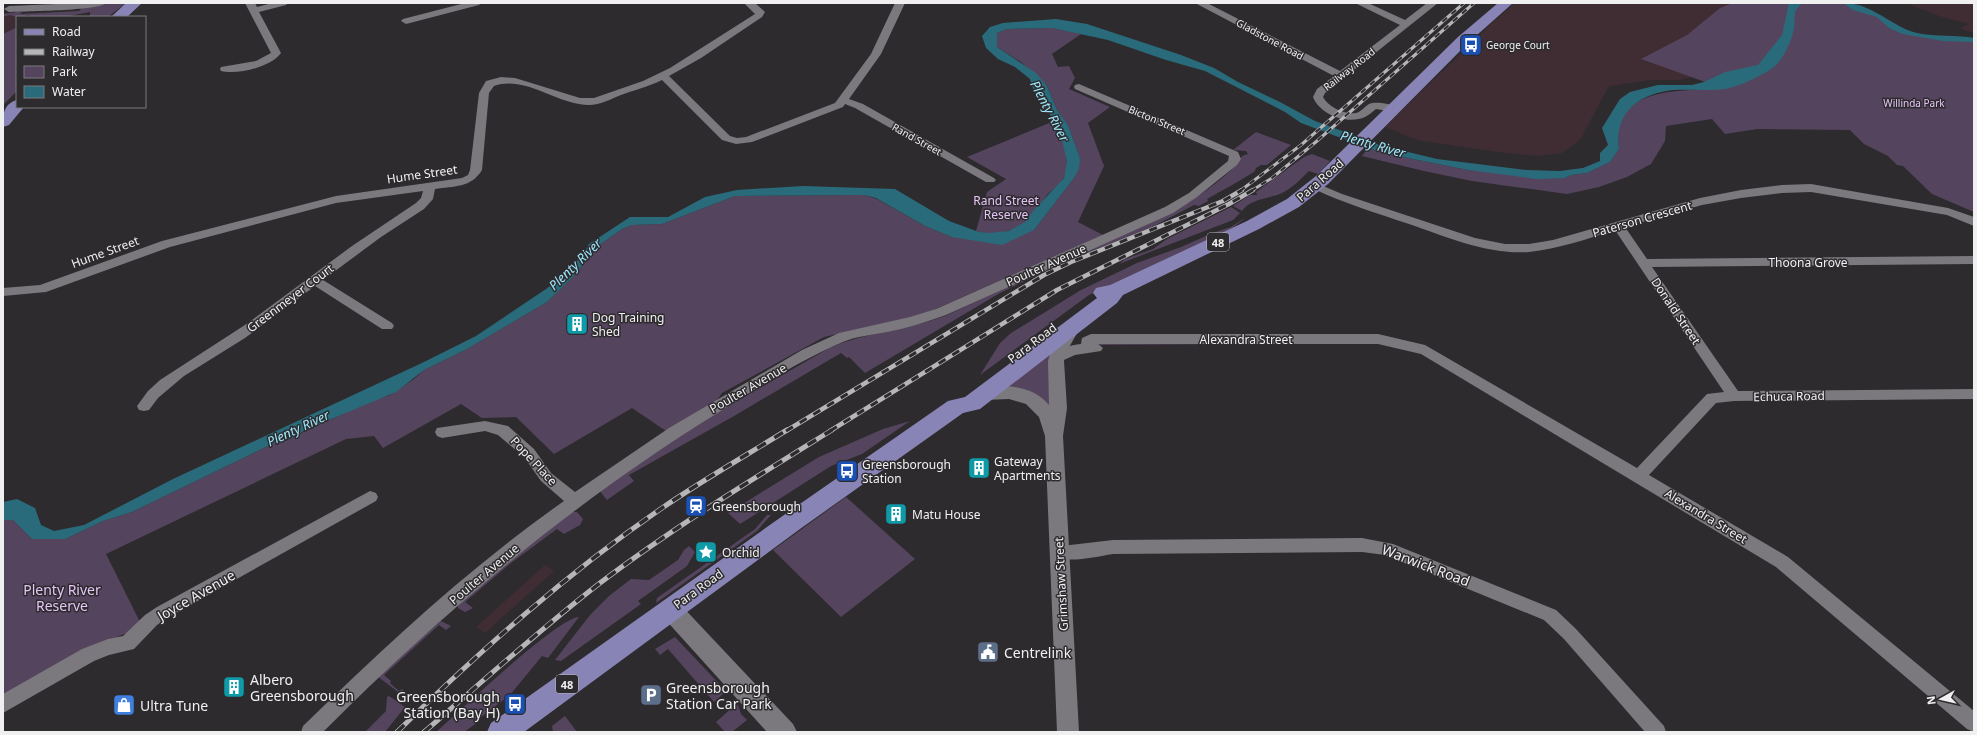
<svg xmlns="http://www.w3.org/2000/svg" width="1977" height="735" font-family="'Noto Sans',sans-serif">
  <rect width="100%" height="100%" fill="#2d2b2e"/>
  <path fill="#402d34" d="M1515,3H1732L1720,8L1687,35L1642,59L1692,77L1680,80H1652L1609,86L1580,140L1562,153L1537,156L1497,152L1417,140L1385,127L1491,24Z
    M1906,3H1974V33L1960,28L1969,24L1939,16Z
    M545,565L554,571L485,633L476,627Z"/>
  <path fill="#3f2d36" d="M9,14L20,17L24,15L52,17H17V35L16,27L3,34V17Z"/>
  <path fill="#55445e" d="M106,3H126L108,17H90V12L64,17H28L30,15C26,15 23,17 20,17C12,17 12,13 3,17V14L23,11L20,14L79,11L82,8Z
    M1732,3H1851L1913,34L1974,40V212L1932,194L1903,166L1897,165L1888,156L1864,144L1850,130L1757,129L1725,134L1712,119L1666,126L1665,141L1651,164L1627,177L1599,187L1567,194L1472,181L1424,171L1362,156L1368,148L1393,155L1468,170L1565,178L1571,175L1587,173L1610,162L1619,149C1610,85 1680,92 1722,88L1641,59L1687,35L1720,8Z
    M17,27V91L3,105V34Z
    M1052,28L1081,34L1052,54L1058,67L1069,66L1075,78L1069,89L1110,107L1088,123L1104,166L1078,222L1103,235L922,315L824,337L722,393L717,400L666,431L632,408L554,454L516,417L482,418L461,404L383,448L374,436L346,439L106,554L140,622L127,633L101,643L3,696V520H13L32,539H65L103,521L132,512L280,440L291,439L305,431L374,400L390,395L414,379L424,370L467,349L547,302L572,278L598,246L622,229L632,225L662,224L735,196L864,195L877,199L925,226L952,237L1034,230L1074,178L1080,158L1068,125L1057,110L1047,86L1021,62L997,47V33L1007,29Z
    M1054,121C1062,136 1072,161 1064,177C1061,184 1052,190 1047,195C1040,204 1033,214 1026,222C1015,232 990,237 976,231L987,192L1006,179L967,157Z
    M1256,132L1291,145L1267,165H1261L1256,168L1255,171C1239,182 1224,189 1207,199L1208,201L1199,206L1194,205L1152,227L1064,262L1000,293L865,373L849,357L847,358L841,353L734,416L629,475L634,481L607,500L599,490L711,416L831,347C868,332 907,330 945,316L1179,208C1196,198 1234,173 1242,156L1248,154L1246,151L1233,150Z
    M1312,154L1330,161L1318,174L1309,171C1301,179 1292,188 1282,193C1269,199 1251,198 1242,211L1233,206L1250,195H1257L1256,192L1304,157Z
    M1231,207L1240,213L1233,220L1119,264L1125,259L1153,249L1167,239Z
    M1243,219H1244L1232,228L1089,295L980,375L1000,343L1011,333L1081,290L1137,263L1181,247L1213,233L1231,227Z
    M1093,343H1386L1096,345Z
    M1050,352L1051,407L1001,387Z
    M910,421L862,454L831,466L740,524L728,513L819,457L883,429Z
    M846,497L915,559L841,617L773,550Z
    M572,512H577L583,519L580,525L564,534L557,529L511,563L465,602L473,608L465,612L458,608V603Z
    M767,515H771L757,531L656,603L657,598L755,529Z
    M689,546L695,552L687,566L638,601L641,604L561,661L555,660L590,615L609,596L631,579L649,580L678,560L684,550Z
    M579,617L548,658L542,656L510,695L477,720L478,722L464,732H436C458,713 558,617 579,617Z
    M441,621L451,626L446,630L439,625L384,675L391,681L390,683L399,691L402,689L409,695L406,698L377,676Z
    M675,637L725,690L724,693L714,702L668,649L660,655L655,649Z
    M389,696L405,707L385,732H365L386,711L387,697Z
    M738,705L741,714L747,720L732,732H725L716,722L734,706Z
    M565,716L577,732H553L552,726Z"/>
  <path fill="#2a6b7b" d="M1789,3H1802C1800,6 1796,9 1795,13C1794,17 1795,23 1794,28C1792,40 1784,58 1775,66C1766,74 1738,87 1725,89C1708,91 1690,89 1673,90C1639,94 1614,112 1619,149L1610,162L1587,173L1571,175L1565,178L1537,179L1468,170L1393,155L1368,148L1301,123L1285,112L1205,71L1166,60L1108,40L1052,28L1007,29L997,33V47L1036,73L1047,86L1057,110L1068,125L1080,158L1079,168L1074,178L1034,230L1002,245L952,237L925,226L876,198L864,195L735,196L662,224L632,225L622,229L598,246L572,278L547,302L467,349L424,370L396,392L305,430L291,439L280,440L132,512L103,521L65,539H32L13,520H3V502L17,499L35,508L41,525L54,531L84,525L173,479L424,362L476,336L546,289L564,275L584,253L589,244L630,217H668L705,197L737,190L803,186L895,189L949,221L979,232L989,233L1009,231L1025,222L1034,210L1064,178L1067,162L1062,140L1055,122L1034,92L1030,79L1015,67L998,59L986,48L982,36L990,27L1003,23L1056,19L1087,24L1181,55L1214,68L1238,82L1278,101L1315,121L1383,146L1437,159L1527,170L1560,171L1583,168L1600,161V153L1608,145L1602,128L1620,99L1630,92L1658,85H1692L1704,82L1725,72L1758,65L1782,35Z
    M1843,3C1870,3 1887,22 1910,31C1928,37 1949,35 1968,37L1974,38V42L1943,41L1903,34L1889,28L1877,17L1853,10Z"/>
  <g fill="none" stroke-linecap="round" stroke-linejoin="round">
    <path fill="#7b797d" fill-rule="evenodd" d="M80,3H106C98,11 25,11 9,12L4,9L9,6Z
      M245,3H255L257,7L272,3H288L286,5L259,12L281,53C271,67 238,75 221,71L220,69L221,67L256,61L271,53Z
      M465,3H481L479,5L406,24L401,21L403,19Z
      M744,3H755L765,12L762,17L701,58L669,76L730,136L737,138L746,137L835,103L871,54L895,3H905L881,54L849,99L863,104L994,178L996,180L994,182H986L855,108L845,104L843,107L752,142L736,144L722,140L662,80C648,87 634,90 621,95C611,99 600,105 589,105C557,105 526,75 494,86L489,93L482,170C471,188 454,186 435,189L433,199L424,209L381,237L323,280L392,323L394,326L392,329H382L315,286L245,338L184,376L158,398L149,410L144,411L139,410L137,406L148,391L160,380L248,323L352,246L416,203L421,198L423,191L336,203L170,247L46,292L3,296V288L40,285L162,241L336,196L462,178L468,175L470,170L479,93L486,81L501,77L515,78L580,98H594L643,81L670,68L755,14Z
      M1195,3H1207L1340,71L1400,25L1355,3H1368L1405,20L1427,3H1438L1325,93L1323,97C1328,107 1345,115 1356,113C1361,112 1364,107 1369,104C1375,101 1395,104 1399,109L1394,112L1376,109C1372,112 1369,115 1365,117C1348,125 1320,115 1313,97L1317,89L1334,76Z
      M1079,84L1238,152L1241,159L1237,165L1197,197L1173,213L946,315C927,322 907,328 887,332C872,335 857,336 843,342C798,361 757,388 716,414C572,503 443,612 323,732H301L303,726C385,646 470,567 564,501L541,481L524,457L498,435L485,431L442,438L437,436L435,432L437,428L485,421L508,426L534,449L551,473L575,492L669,428L802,350L839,333L910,317L936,309L1165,207L1189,193L1228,161L1229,156L1075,89L1074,87L1075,85Z
      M1316,183L1342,194L1475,238L1505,244H1529L1553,240L1700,198L1741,190L1782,185L1811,184L1948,208L1974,217V226L1947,215L1811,192L1782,193L1741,198L1702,205L1625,227L1647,259L1974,256V264L1652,267L1738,391L1974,389V399L1734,401L1716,403L1649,475L1788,557L1974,711V732L1967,729L1776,567L1421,354L1378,344H1098L1103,348L1101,351L1075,355L1057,363L1052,361L1050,358C1056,349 1071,345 1081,344L1082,338L1091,334H1378L1425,345L1637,468L1707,394L1724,392L1615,230C1587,239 1558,249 1529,252C1488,255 1447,237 1409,224C1376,213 1343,203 1312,188L1310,186L1312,184Z
      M370,491L376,493L378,497L376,501L169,617L157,625L134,649L109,655L94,661L3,713V694L82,649L108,639L123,636L145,615L157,607Z
      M1362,538L1393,544L1556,610L1576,629L1664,726L1666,732H1645L1564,639L1544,620L1385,555L1362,552L1113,554C1095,557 1071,563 1053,557L1051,552L1053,547L1113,540Z"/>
    <path fill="#7b797d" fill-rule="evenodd" d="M1072,322L1078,324L1080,328L1067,351L1064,361L1067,408L1063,436L1079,732H1057L1045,436L1039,417L1026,404L1009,399L985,400L979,398L976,394L979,390C1002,383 1033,385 1049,405L1048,361L1051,351L1066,324Z"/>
    <path fill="#7b797d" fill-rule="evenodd" d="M671,600L679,603L793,724L797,732H767L663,617L659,610L663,603Z"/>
    <path fill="#8984b6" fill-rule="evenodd" d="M126,3H142L127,17H111Z
      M1498,3H1513L1468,43L1328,184L1299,207L1259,229L1123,295L1117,303L980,409L963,413L800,529L524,732H487L491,723L784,515L948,401L965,397L1097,298L1093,293L1096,288L1110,285L1247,221L1287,199L1316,176L1458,37Z
      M17,100V107H24L9,125L3,127C3,115 3,104 17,100Z"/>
    <g stroke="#b6b5b7" stroke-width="3">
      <path id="rail-far2" d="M1240,191L1301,145L1464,3
        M1251,191L1272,178L1317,141L1474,3"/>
    </g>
    <g stroke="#b6b5b7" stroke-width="4.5">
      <path id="rail-far1" d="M786,431L1044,275L1071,262L1223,201L1242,190
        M830,431L1057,290L1229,204L1253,190"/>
    </g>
    <g stroke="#b6b5b7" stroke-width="5">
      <path id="rail" d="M397,732C480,651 566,574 662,508C703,480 745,456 787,430
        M424,732C482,682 539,630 600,583C674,527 753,479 832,430"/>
    </g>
    <use href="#rail-far2" stroke="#2d2b2e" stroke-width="2" stroke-dasharray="6" stroke-linecap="butt"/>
    <use href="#rail-far1" stroke="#2d2b2e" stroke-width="3" stroke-dasharray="8" stroke-linecap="butt"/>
    <use href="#rail" stroke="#2d2b2e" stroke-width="3.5" stroke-dasharray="10" stroke-linecap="butt"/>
  </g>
  <defs>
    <g id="bus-square" transform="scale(1.15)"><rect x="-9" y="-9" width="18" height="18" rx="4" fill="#1a4fb4" stroke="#2d2b2e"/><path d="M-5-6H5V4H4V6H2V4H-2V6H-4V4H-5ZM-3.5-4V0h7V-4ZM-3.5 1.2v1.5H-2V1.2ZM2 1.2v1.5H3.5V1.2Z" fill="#fff"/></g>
    <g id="building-square" transform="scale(1.15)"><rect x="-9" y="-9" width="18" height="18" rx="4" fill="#0f9aa8" stroke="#2d2b2e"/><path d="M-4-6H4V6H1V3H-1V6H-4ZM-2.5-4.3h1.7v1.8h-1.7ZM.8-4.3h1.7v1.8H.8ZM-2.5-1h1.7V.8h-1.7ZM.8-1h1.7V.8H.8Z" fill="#fff"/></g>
    <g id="station-square" transform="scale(1.15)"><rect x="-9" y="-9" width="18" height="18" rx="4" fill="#1a4fb4" stroke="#2d2b2e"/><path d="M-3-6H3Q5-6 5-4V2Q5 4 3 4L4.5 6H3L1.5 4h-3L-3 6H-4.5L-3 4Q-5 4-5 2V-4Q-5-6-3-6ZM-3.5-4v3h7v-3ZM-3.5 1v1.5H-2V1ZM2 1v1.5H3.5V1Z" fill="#fff"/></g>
    <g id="sight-square" transform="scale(1.15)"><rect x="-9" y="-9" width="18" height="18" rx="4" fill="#0f9aa8" stroke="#2d2b2e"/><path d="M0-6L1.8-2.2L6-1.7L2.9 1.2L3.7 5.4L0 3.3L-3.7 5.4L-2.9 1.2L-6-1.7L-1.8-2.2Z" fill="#fff"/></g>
    <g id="civic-square" transform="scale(1.15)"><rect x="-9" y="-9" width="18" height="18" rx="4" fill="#5c6f8a" stroke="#2d2b2e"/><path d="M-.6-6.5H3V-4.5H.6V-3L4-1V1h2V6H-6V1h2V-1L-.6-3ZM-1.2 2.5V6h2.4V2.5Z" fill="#fff"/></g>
    <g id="parking-square" transform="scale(1.15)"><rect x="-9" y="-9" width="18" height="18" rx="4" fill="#5c6f8a" stroke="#2d2b2e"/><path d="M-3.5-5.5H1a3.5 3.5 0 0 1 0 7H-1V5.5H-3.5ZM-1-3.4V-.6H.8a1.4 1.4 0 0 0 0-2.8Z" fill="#fff"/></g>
    <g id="shop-square" transform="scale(1.15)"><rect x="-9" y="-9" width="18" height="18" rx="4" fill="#3f7fe0" stroke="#2d2b2e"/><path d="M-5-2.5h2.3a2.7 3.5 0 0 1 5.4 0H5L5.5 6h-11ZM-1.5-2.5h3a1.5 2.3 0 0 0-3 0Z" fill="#fff"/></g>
  </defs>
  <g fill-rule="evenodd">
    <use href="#bus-square" x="1471" y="45"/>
    <use href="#building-square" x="577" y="324"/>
    <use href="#building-square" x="979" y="468"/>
    <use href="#bus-square" x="847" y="471"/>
    <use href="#station-square" x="696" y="506"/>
    <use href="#building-square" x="896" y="514"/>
    <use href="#sight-square" x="706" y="552"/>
    <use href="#civic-square" x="988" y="652"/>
    <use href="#building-square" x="234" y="687"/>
    <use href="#parking-square" x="651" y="695"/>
    <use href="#bus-square" x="515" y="704"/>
    <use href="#shop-square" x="124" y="705"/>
  </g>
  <g text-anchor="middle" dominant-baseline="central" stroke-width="3" stroke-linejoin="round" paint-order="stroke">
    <g font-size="10" fill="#f1f0f1" stroke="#2d2b2e">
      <text transform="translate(1270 39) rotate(28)">Gladstone Road</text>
      <text transform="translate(1349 69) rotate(-38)">Railway Road</text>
      <text transform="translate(1157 120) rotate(23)">Bicton Street</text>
      <text transform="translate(917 139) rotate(29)">Rand Street</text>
    </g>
    <g font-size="10" fill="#f1f0f1" stroke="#2d2b2e" text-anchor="start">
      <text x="1486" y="45">George Court</text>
    </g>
    <g font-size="10" fill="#e6c4f8" stroke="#2d2b2e">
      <text x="1914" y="103">Willinda Park</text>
    </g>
    <g fill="#2d2b2e" stroke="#b6b5b6" stroke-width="1">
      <rect x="1207" y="233" width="22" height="18" rx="3"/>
      <rect x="556" y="675" width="22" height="18" rx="3"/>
    </g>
    <g font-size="11" font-weight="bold" fill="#f1f0f1">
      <text x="1218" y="242">48</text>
      <text x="567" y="684">48</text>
    </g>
    <g font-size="12" fill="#f1f0f1" stroke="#2d2b2e">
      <text transform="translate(422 174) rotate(-8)">Hume Street</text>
      <text transform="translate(1320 180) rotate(-41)">Para Road</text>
      <text transform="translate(1642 219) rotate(-16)">Paterson Crescent</text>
      <text transform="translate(105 252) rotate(-20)">Hume Street</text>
      <text x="1808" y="262">Thoona Grove</text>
      <text transform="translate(1046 265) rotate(-24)">Poulter Avenue</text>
      <text transform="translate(290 298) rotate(-37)">Greenmeyer Court</text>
      <text transform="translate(1676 311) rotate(56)">Donald Street</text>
      <text x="1246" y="339">Alexandra Street</text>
      <text transform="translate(1032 343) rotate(-37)">Para Road</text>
      <text transform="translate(748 388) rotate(-30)">Poulter Avenue</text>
      <text transform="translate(1789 396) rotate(-1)">Echuca Road</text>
      <text transform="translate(534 461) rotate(47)">Pope Place</text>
      <text transform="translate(1706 516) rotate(31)">Alexandra Street</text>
      <text transform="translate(484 574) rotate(-40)">Poulter Avenue</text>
      <text transform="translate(1061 584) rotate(-93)">Grimshaw Street</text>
      <text transform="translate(698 589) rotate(-36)">Para Road</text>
    </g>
    <g font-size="12" fill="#e6c4f8" stroke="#2d2b2e">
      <text x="1006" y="200">Rand Street<tspan x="1006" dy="14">Reserve</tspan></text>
    </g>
    <g font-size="12" fill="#f1f0f1" stroke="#2d2b2e" text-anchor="start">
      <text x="592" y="317">Dog Training<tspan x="592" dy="14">Shed</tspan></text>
      <text x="994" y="461">Gateway<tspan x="994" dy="14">Apartments</tspan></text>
      <text x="862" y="464">Greensborough<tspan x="862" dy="14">Station</tspan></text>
      <text x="712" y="506">Greensborough</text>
      <text x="912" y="514">Matu House</text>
      <text x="722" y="552">Orchid</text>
    </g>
    <g font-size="13" font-style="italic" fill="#9ce8fc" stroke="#2d2b2e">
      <text transform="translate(1050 111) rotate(62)">Plenty River</text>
      <text transform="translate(1373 144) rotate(16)">Plenty River</text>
      <text transform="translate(575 264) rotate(-44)">Plenty River</text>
      <text transform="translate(298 428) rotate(-25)">Plenty River</text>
    </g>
    <g font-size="14" fill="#f1f0f1" stroke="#2d2b2e">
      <text transform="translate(1426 565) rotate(21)">Warwick Road</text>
      <text transform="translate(196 595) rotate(-30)">Joyce Avenue</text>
    </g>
    <g font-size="14" fill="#e6c4f8" stroke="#2d2b2e">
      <text x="62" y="589">Plenty River<tspan x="62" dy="16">Reserve</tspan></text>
    </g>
    <g font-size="14" fill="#f1f0f1" stroke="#2d2b2e" text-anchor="start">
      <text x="1004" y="652">Centrelink</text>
      <text x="250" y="679">Albero<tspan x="250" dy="16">Greensborough</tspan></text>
      <text x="666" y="687">Greensborough<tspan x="666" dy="16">Station Car Park</tspan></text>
      <text x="500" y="696" text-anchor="end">Greensborough<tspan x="500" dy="16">Station (Bay H)</tspan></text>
      <text x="140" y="705">Ultra Tune</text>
    </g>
  </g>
  <rect width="1977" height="735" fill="none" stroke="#f1f0f1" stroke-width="8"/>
  <rect x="16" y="16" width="130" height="92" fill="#2d2b2e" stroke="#7b7a7c"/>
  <rect x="24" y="29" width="20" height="6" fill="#8984b6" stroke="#7b7a7c"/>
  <text x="52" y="36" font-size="12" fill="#f1f0f1">Road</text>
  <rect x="24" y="49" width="20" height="6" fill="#b6b5b7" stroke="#7b7a7c"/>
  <text x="52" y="56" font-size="12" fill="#f1f0f1">Railway</text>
  <rect x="24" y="66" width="20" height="12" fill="#55445e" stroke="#7b7a7c"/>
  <text x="52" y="76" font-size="12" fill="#f1f0f1">Park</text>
  <rect x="24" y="86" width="20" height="12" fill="#2a6b7b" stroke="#7b7a7c"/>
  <text x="52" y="96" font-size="12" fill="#f1f0f1">Water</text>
  <g transform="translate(1941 699) rotate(262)" stroke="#2d2b2e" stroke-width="3" paint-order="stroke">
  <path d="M0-3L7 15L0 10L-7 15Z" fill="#f1f0f1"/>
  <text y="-6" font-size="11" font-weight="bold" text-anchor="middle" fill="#f1f0f1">N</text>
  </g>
</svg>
